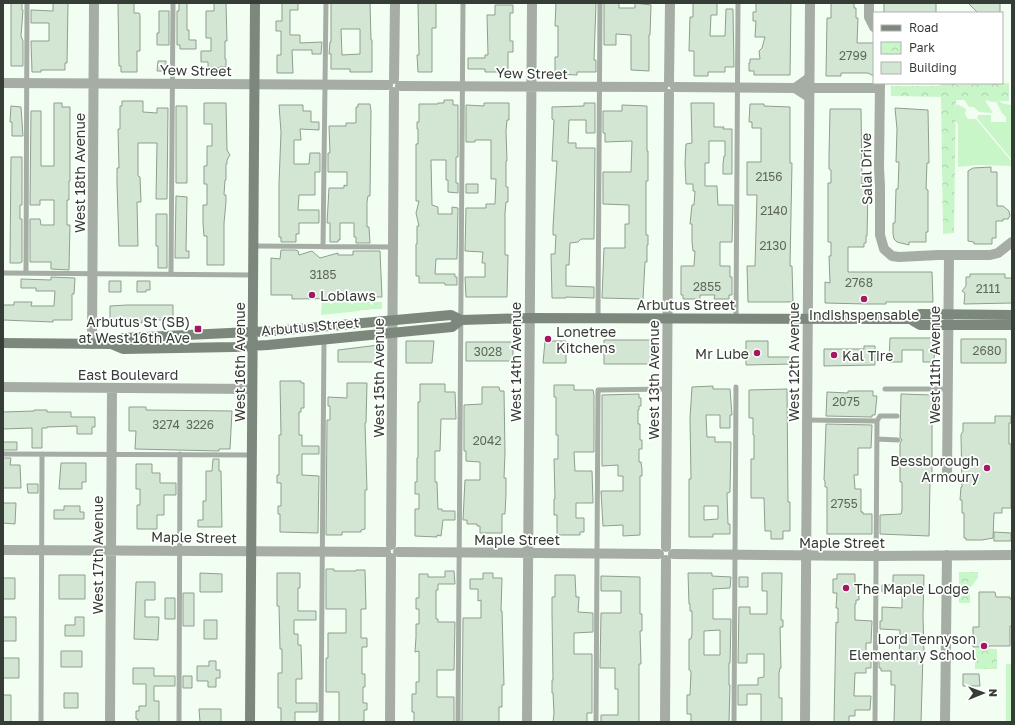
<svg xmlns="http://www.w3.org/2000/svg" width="1015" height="725" font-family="'Golos Text',sans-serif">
  <defs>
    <pattern id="park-crowns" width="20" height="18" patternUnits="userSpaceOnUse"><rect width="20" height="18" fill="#c8f6c9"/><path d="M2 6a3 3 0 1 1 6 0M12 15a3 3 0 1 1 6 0" fill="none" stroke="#acd4ad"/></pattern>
  </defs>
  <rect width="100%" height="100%" fill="#f3fef3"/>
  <path fill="#c8f6c9" d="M984,94L986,102L993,113L979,112L974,107H969L963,98Z
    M999,101L1004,104L1012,105V160L977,118L978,115H991V122H1006V117L1002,113L996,102Z
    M957,104L966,109L965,114L968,119H976L1012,162V166L978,165L958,167V125C954,118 954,111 957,104Z
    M322,302H329L330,304H332L333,302H351V304H353L354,302H370V304L373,305V302H382V309H370L369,310H360V311L321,315Z
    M1006,664H1012V722H1006Z"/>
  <path fill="url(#park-crowns)" d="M941,83H956V85L1009,83V101H999L993,102L985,100H956L954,233L943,234L941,97L891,96V86H940Z
    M959,572H978V578L970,588V603H959Z
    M975,648L997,649V669H975Z"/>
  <path fill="#d3e6d3" stroke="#8d9f8d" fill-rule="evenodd" d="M11,3H22V10H23L21,36L23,41V66H11Z
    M53,3H68L67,63H65V70H41V72H32L31,41H49V23H31V10L53,11Z
    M118,3H134V13H139L140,15V51H137V72H121V66H119Z
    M179,3H187V30H189V40H196V49H180V45H177V11H179Z
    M214,3H226L227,41H225V59H226V67H220L221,68L208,67V62H201V51H211V38H206V11H214Z
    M282,3H298V10H290V35H300V43L322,42L321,54H312V50H292L293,73H277V55H281V31H276V21H282Z
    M331,3H370L371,40H372V72H350V69H331V54H329L330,42H331ZM341,29H360V54L342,55Z
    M418,3H436V28H432V72H418L417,55H419Z
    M556,3H596L594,60H596V72H577V75L555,74V57H558V26H555Z
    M604,3H619V8H635V3L651,5L650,35H649V71L631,70V35L616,34V45H604Z
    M693,3H717V15H711L710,36H725L726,9H733L734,67H725V72H708V76H694V51H689L690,17H693Z
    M756,3H791L790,75H754V71H749V63H750V59H760L759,51L762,48L765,37H755L756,21H753V12H756Z
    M831,3H854V8H856V18H858L857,43H874V76L868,73H841V76H826L827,18H831Z
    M884,3H936V13H884Z
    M968,3H1000V13H978Z
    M495,5H513V13H510V41H513V52H508V72H485V69H468V58H485V55H488L487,15H495Z
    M159,11H169V45H157V33H159Z
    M158,61H166V71H157Z
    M444,100H453V105H458V157H456V183H458V193L448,192V180H446V160H431L432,205L438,207V214H452V207L458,208L457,259H436L435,274H455V277H457V285H445V283H419V276H416V244H417V226H419L416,213L419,201H416V144H418V129H417V122H419V104H438V103H444Z
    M122,101H143V112L157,113V108H168L167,199H156L157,143H138V176L140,177L141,202H137L138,246H119L117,183V168H119L118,129H120V106H122Z
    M54,103H62V107H70V181H69V200H67V225H70L69,270L51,269V262H30V219H40L41,225H54V200H40V205H30L31,111H41V166H54Z
    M204,103H226L227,150L230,155L227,160V164H226V180H225L224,195H226V202L224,223V265H207V236H204L203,223V205H207V184H204V166H207V146H212V124H204Z
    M484,103H509V120H507L506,131L507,161H506V187H508V202H506L505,213V255H508L507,297H466L465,277H485V263H482L483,252L465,251L466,208H486V204H495L496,179H491V140H475V142H466V105L484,106Z
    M584,103H595V133H586V120H569L568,143H576V148H595L594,239H581L578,242L570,243L569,265H566V286L594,287V298L566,297V298H552L551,254H555L556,235H553V227L557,161H552L554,120L552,119V107L584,106Z
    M691,103H714V127H724L723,129H732V174H723V164L724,156H725V141H709V163H705V186H717L718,205H733L732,242H720V266H730V277H732V295H729V299H714L715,295H700V299H683V295H681V266H694L695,251H693L692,242V224H690L692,205H694L695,191H693V184H686L685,163L686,144L692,143Z
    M358,104H370L371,111L370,196H368L367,202V227H369L370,243H356V237H354V223H340V240H338V242H330V223H327L329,188H344V185L347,186V172H328V153H330L329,126H346V123H356V107H358Z
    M750,104H764V106L790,107V163H792L790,266H792L793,302H748L747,266H755L757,195H747V162H761V128H752V122H749Z
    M279,105H303V111H311V122H319V130L300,129L301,140H294V164H309L310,153H320V172H315V195H299L298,210H319V223H299V234H296V242H281V237H279V184L281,132Z
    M622,105L647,106V151H648V181H646V235H648V245H647V262H645L643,299L602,298L604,248H625V224H629V205L603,204V172H631L632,141L605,142V133H603V111H622Z
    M11,106L21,107L23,136H12V122H10Z
    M176,106H187V183H176Z
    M895,108L928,110L929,163H927L926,189L928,190V232H926V242H909V245L897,242L894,239L893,234V223H895L896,189H898L899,162H896L897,129Z
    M830,109H861L862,181V184H866V187H868L867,236H866V243H864V247H848V272H932L933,302H886V304H866L825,303V282L830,283L829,256H831V242H828V183H831V170L829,169V157Z
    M11,157H22V205H20V219H22V262L20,263H10Z
    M991,167V172H997V206H1003L1009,211L1010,216L1008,219H1003V221H996V238H992V244H974V242L968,241V171L973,168Z
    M466,184H478V193H466Z
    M176,196L187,197L186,251H189V258H175Z
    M156,214H167V268H158V246H156Z
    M281,250H296L298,251L299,255L312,251L320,258L338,253V255H353V251H380L382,297H373V298L292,299V295H271V258L280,259Z
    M970,274H1005V278H1012V303L964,304L965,293L962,291L966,286V277H970Z
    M51,277L75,278L74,294H72V320H53V322L3,320V305H14V302H32L31,306H54L55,291H36V288H21V279L51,280Z
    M109,281H121V292H109Z
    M137,281H150V290H146V292H137Z
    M127,305H173V321L148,319L142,320V323H135V319H110V306Z
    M890,338H935L934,362H923V350H902V362H889Z
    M961,339H1006V363H961Z
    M604,340H652V364H604Z
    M406,341H434L432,363H406Z
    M545,341H566V363H543Z
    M746,341H768V357H792V364L746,365Z
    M466,342H513V361H466Z
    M379,345V362H338V350Z
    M864,346H875V365L824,366V349H864Z
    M280,381H301V383H304V408H301V412H299V435H302V446H319V454H302V475L319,476L318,533L280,532V514H278V506H281V483H277V475H279V435H281Z
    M347,383H367L366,423H365L367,490H365V529L361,530V532H342V535H326L327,420H330V406H328V397L347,398Z
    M420,384H445V392H455L456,419H441L440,451H435V482H437L438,509H442V511H455V520H443L441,536L437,535V537L415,536V509H419V494H415V482H417V458H418V402H420Z
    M554,385H574V390H593L594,395V452H574L575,471H592L593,503H576V518H584V532H580V535H557V515H554V499H555L554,459H558V435H556V397H554Z
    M713,386V389H730L732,415H730V428H720V415H706L707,437H715V442H731L730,492L727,493L728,524H730V534H713V537H689V479H691L690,418L692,387ZM704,506H718V519L704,520Z
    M482,387H499L500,391H504L505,453L504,478H506V494L505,514H502V533H480V526H477V524H467V520H463L465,480H480V462L466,461V451H464V405L482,404Z
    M787,389L788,502H790V531H783V539H771V531H765L764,498H751V459H754V435H753V418H749V390Z
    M848,391H873V396H877L875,415H872V417L826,416L827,392L848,393Z
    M639,394V398H641V406H639V410H638V424H640V440H642V449H639V462H641L642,469V476H640V535L623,536V525L603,526L601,491H623V476H618V465L602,466V395Z
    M901,394L932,395V482H930L929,536L880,534V515L901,514L902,510V482H900V443L902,440L900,437Z
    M129,407H146V410L232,411L230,449H219V451L135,449L136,431H129Z
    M34,410H47V412H71V417H95V427H92V434H77V426L47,427V428H42V448H32V428L3,429V412L34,411Z
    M995,416H1011V423H1009V444H1011V508H1002V513H994L993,538L982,540H966V538H964V513H962V500H960L961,487H962L961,435L963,431V423H995Z
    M826,424L872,425L871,448H858V475H854L855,489H861V512H863V514H872V534H827V487H825V481L824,480Z
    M3,442H17V450H3Z
    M3,458H11L10,465H20L21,488H3Z
    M213,459H219V471H221L222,527H198V520H203V501H206V471H212Z
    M61,463H86V482H82V489H59Z
    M136,464H152V473H160V483H176V495H164V515H157V529H137V505H140V489H136Z
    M27,484H38V493H28Z
    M3,503H16L15,524L3,523Z
    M64,506H80V512H84V519H54V510H64Z
    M994,532L1011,533V541H994Z
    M326,569H334V571H356V570H365L366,609H361V638H367V647H362V674H365V687H363V703H367V710H364V721H362V722H339V692H326V658H328V633H346V609H326Z
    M445,571H454L455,584H438V590H436V619H438V622H455L454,670H437V697H454V722H414V712H412V694H416V682H419V651L415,652L416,637V624H419V609H416V598H419V574H428V577H445Z
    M200,573L222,574V592H200Z
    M277,573H300V588H298V611H316V620H294V634H298V645H301L302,679H296V703H317V712H295V722H281V708H278V673H282V649H280L279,606H277Z
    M483,573H493V578H502L501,611H502L504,685H502V707H499V722H462L463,618H481V600L478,601V589H470V579H483Z
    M688,573H712V576L731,577L730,588L713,589V619H731L730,663H729V685H730L729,722H691V714H687V695H690L691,672L690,670H689V639H691L692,634V611H690V604H689ZM720,630V655H704V631Z
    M762,573H782L781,620H783V627H780L781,668H780L779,673V698H782V722H761V694H747V705H738V685H758V678L764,677V654H747V663H738L739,607H750V614H767V591H762Z
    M837,574H855V583H859V600H856V604H855V620L872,621L871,643H866V659H871V668H866V673H855L854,696H871L870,710H855V716H849V722H834L836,622L838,623V608H836L837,593H833V579H837Z
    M59,575H85V599H59Z
    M555,575H575L576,597H579L578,612L593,613V632L574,633V654H592V713H587V722H553L554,713L553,693H552V680H553L552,613V597H555Z
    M893,575H924L923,616L924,654H923L921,722H894L895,685H891V671H881V668H879V660H899L900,630L880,629V621H882V607L902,608V592H882V585H893Z
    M601,576L640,577V614H642V631H640L641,664H639V722H601V715H618V689H615V668H600L601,613H621V591H601Z
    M739,577H748V587H739Z
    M3,578H15V599H3Z
    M136,582H155V600H145V617H159L158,640L134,639Z
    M979,592H995L996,597H1010V599H1012V626H1010V646H989V647H973V627H979Z
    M183,593H194V626H183Z
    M165,598H175V619H165Z
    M3,617H16V641H3Z
    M75,617H84V636H65V625H75Z
    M204,620H217V639H204Z
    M61,651H82V667H61Z
    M3,658H19V678H3Z
    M209,661H216V670H220V678H216V687H208V681H197V666H209Z
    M133,668H154V676H175V686H154V701H159V722H138V719H136V711H139V706H146V684H133Z
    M963,674H979L980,686H963Z
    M183,676H192V688H183Z
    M64,693H78V708H64Z
    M3,695H11V722H3Z
    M199,709H221V722H200Z"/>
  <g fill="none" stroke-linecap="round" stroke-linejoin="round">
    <path stroke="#a5ada5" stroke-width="5" d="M253,246L393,247
      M323,247L326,3
      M3,273L253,275
      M26,273L27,3
      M171,274L173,3
      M598,318L600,3
      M736,318L738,3
      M885,389H948
      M807,420L877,421
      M877,439L898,440
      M3,454L252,455
      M41,722L42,454
      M179,722L180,454
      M321,722L324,340
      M458,722L463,3
      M596,722L598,390L667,389
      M734,722L736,387
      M875,722L877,421L880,416H897"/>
    <path stroke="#a5ada5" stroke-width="10" d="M869,3V17L874,27
      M394,79L395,3
      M669,82L670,3
      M3,83L388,85
      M880,83L879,167L880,187V235L884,249L892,256L899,257L938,255H990L998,253L1012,242
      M400,86L663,87
      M675,87L795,88L809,97
      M795,88L809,78
      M809,88H880
      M92,344L94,3
      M3,387L252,389
      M947,476L949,255
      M391,545L394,92
      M666,547L669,94
      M3,550L386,552
      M398,552L659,554
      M673,554L876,556L1012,555
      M110,722L112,388
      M390,722L391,558
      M527,722L532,3
      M665,722L666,560
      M945,722L947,555"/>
    <path stroke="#a5ada5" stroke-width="10" d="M805,722L810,3"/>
    <path stroke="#7d887d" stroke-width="10" d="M910,319L920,314L1012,315
      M3,343L111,344L123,349L234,347L268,345L452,327L461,320
      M111,344L123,338L274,331L451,315L461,320L530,318L890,319H910L920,325H1012
      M250,722L255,3"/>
  </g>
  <g fill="#a31861" stroke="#fff" stroke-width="1.5">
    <circle cx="312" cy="295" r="4"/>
    <circle cx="864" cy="299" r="4"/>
    <rect x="194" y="325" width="8" height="8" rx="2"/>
    <circle cx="548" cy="339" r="4"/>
    <circle cx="757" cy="353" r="4"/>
    <circle cx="834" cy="355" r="4"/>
    <circle cx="987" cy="468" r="4"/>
    <circle cx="846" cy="588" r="4"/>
    <circle cx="984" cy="646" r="4"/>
  </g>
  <g text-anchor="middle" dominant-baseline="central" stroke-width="3.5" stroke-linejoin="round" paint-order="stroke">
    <g font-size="12" fill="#5d675d">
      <text x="853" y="55">2799</text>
      <text x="769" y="176">2156</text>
      <text x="774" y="210">2140</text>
      <text x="773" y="245">2130</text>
      <text x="323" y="274">3185</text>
      <text x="859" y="282">2768</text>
      <text x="707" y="286">2855</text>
      <text x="988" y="288">2111</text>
      <text x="987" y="350">2680</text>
      <text x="488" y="351">3028</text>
      <text x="846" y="401">2075</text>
      <text x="166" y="424">3274</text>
      <text x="200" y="424">3226</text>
      <text x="487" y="440">2042</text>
      <text x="844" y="503">2755</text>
    </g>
    <g font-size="14" fill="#363d36" stroke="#fff">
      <text transform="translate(196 70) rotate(1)">Yew Street</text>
      <text transform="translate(532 73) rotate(1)">Yew Street</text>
      <text transform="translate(866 169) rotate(-91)">Salal Drive</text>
      <text transform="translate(79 173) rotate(-90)">West 18th Avenue</text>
      <text x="686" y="304">Arbutus Street</text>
      <text transform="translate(310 326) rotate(-5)">Arbutus Street</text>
      <text transform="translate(239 362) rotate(-90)">West 16th Avenue</text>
      <text transform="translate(515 362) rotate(-90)">West 14th Avenue</text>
      <text transform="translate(793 362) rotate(-90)">West 12th Avenue</text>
      <text transform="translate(934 365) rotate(-90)">West 11th Avenue</text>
      <text x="128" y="374">East Boulevard</text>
      <text transform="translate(378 378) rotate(-90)">West 15th Avenue</text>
      <text transform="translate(653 380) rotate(-90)">West 13th Avenue</text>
      <text transform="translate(194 537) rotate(1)">Maple Street</text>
      <text x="517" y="539">Maple Street</text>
      <text x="842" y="542">Maple Street</text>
      <text transform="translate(97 555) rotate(-90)">West 17th Avenue</text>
    </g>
    <g font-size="14" fill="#363d36" stroke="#fff" text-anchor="start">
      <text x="320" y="295">Loblaws</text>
      <text x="864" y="314" text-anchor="middle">Indishspensable</text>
      <text x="190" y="321" text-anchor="end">Arbutus St (SB)<tspan x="190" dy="16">at West 16th Ave</tspan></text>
      <text x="556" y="331">Lonetree<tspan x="556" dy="16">Kitchens</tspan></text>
      <text x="749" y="353" text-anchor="end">Mr Lube</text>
      <text x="842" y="355">Kal Tire</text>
      <text x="979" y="460" text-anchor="end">Bessborough<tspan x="979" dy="16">Armoury</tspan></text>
      <text x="854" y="588">The Maple Lodge</text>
      <text x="976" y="638" text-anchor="end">Lord Tennyson<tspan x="976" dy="16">Elementary School</tspan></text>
    </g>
  </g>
  <rect width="1015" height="725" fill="none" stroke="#363d36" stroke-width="8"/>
  <rect x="873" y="12" width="130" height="72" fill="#ffffff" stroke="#afb1af"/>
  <rect x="881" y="25" width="20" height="6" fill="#7d887d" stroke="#afb1af"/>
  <text x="909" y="32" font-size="12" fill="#363d36">Road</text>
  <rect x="881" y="42" width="20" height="12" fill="url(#park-crowns)" stroke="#afb1af"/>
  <text x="909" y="52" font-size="12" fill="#363d36">Park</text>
  <rect x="881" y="62" width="20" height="12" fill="#d3e6d3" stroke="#afb1af"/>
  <text x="909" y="72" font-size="12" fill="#363d36">Building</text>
  <g transform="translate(983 693) rotate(89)" stroke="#ffffff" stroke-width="3" paint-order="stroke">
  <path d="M0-3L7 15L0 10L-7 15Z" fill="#363d36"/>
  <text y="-6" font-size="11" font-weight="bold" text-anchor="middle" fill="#363d36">N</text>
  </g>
</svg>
